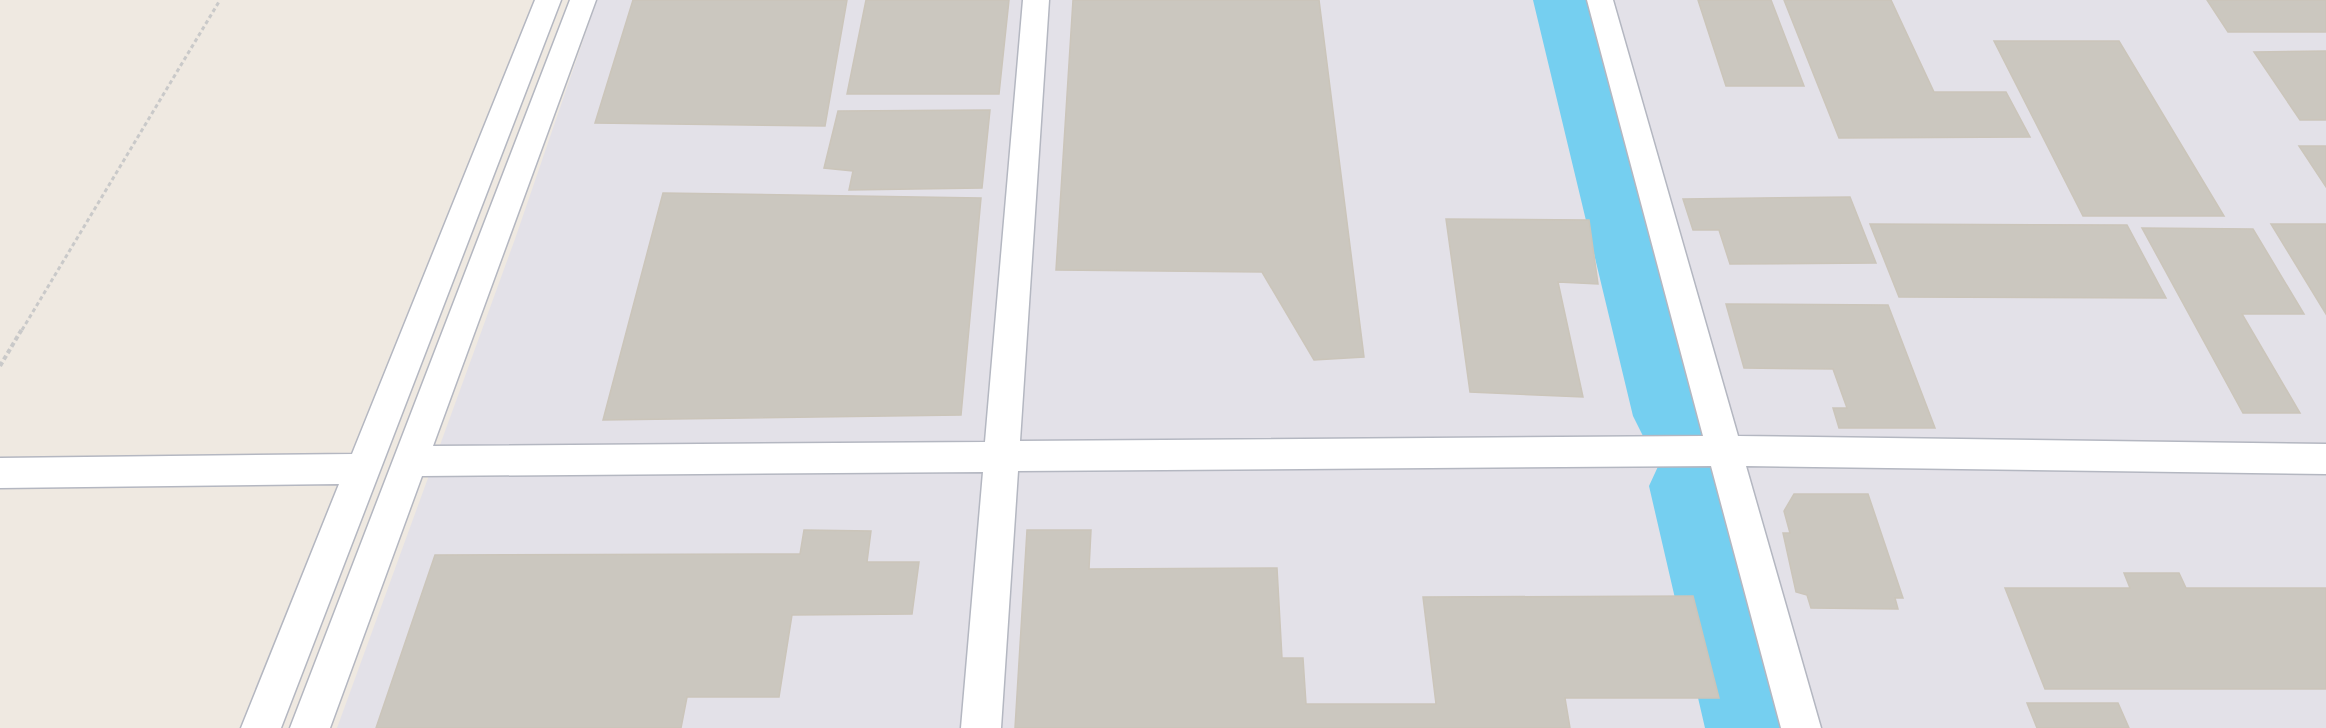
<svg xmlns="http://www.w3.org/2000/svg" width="2326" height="728" font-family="'PT Sans',sans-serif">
  <rect width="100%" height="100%" fill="#efe9e1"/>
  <path fill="#e3e1e8" d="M597,0H2326V728H337L515,239Z"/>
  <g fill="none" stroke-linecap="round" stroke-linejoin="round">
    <path fill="#75cff0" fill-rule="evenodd" d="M1533,0H1597L1713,416L1701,440L1673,450L1645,440L1633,416Z
      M1690,449L1719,460L1731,486L1797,728H1705L1649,486L1661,460Z"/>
  </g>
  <path fill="#cbc7bf" stroke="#cbc5ba" stroke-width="1.5" d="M633,0H847L825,126L595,123Z
    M866,0H1009L999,94H847Z
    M1073,0H1319L1364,357L1314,360L1262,272L1056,270Z
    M1698,0H1771L1804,86H1726Z
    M1784,0H1891L1934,92H2006L2030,137L1839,138Z
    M2207,0H2326V32H2228Z
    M1994,41H2119L2224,216H2083Z
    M2326,51V120H2300L2254,52Z
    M990,110L982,188L849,190L853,171L824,168L838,111Z
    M2299,146H2326V187Z
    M663,193L981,198L961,415L603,420Z
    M1850,197L1876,263L1730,264L1719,230H1693L1683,199Z
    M1446,219L1589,220L1598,284L1558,282L1583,397L1470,392Z
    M1870,224L2127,225L2166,298L1899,297Z
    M2271,224H2326V314Z
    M2142,228L2253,229L2304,314H2242L2300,413H2243Z
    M1726,304L1888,305L1935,428H1839L1833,408H1847L1833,369L1744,368Z
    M1726,304L1888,305L1935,428H1839L1833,408H1847L1833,369L1744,368Z
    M1794,494H1868L1903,598H1895L1898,609L1811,608L1807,595L1796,592L1783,533H1790L1784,511Z
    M804,530L871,531L867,562H919L912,614L792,615L779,697H687L681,728H376L435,555L800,554Z
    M1027,530H1091L1089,569L1277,568L1282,658H1303L1306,704H1436L1423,597L1693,596L1719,698H1565L1570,728H1015Z
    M2124,573H2179L2186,588H2326V689H2045L2005,588H2130Z
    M2027,703H2118L2129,728H2037Z"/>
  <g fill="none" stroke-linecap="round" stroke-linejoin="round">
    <g stroke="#b4b7c1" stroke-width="3">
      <path id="minor" d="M535,0H561L281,728H241L339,484L0,488V458L352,454Z"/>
    </g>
    <g stroke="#b4b7c1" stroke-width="3">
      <path id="tertiary" d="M570,0H596L433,446L985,442L1023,0H1049L1020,441L1703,436L1587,0H1613L1738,436L2326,444V474L1746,466L1821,728H1781L1711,466L1018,471L1001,728H961L983,472L422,476L330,728H290Z"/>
    </g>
    <path stroke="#c9c9c9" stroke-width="3" stroke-dasharray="4 3" stroke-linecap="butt" d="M22,330L220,0"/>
    <path stroke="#c9c9c9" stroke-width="4" stroke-dasharray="4.5 3" stroke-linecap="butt" d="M0,366L22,329"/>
    <use href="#minor" fill="#fff" fill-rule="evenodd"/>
    <use href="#tertiary" fill="#fff" fill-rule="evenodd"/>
  </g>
</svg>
